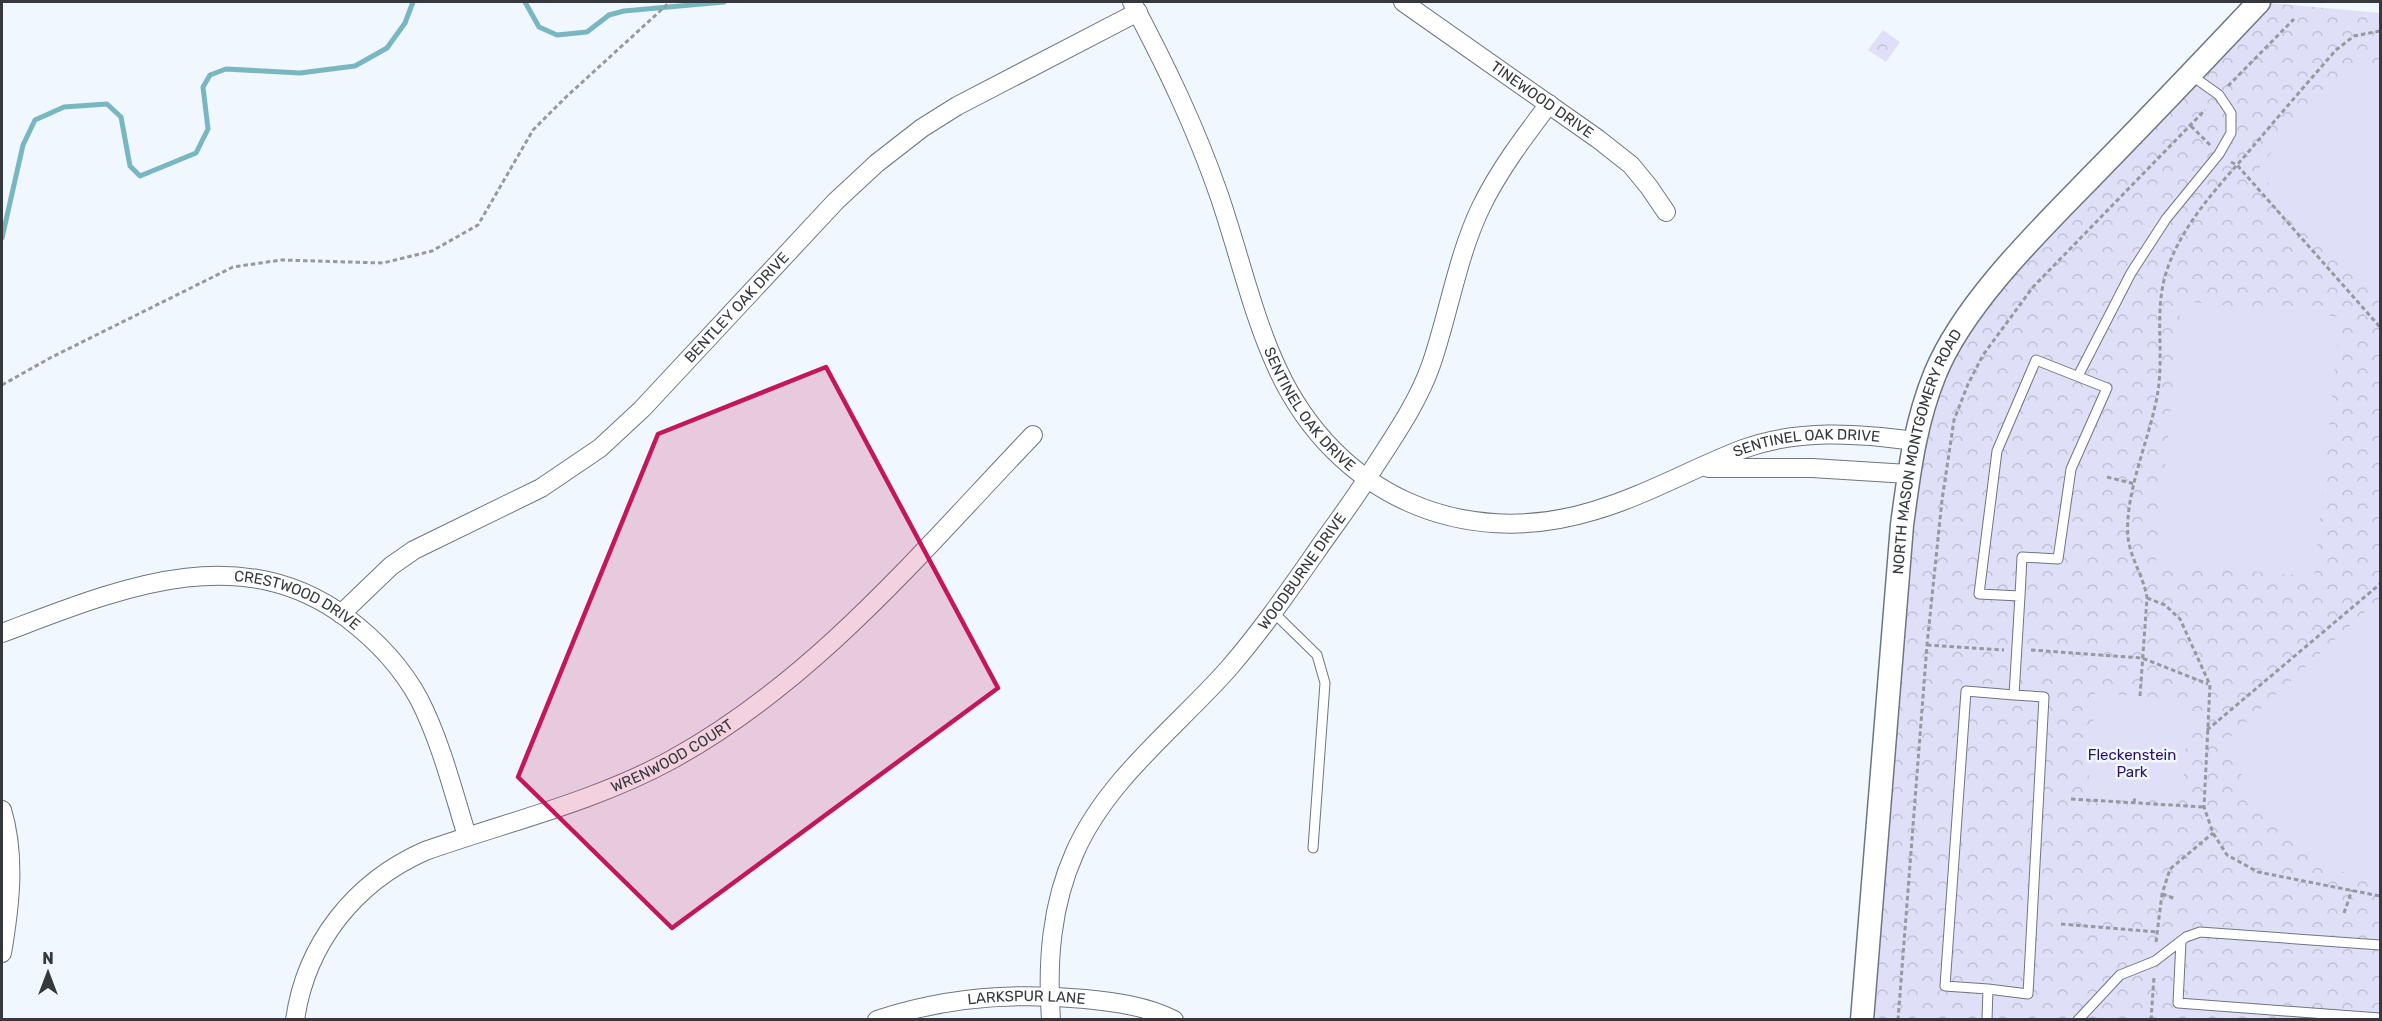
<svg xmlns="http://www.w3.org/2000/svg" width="2382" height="1021" font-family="Rubik,sans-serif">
  <defs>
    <pattern id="forest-crowns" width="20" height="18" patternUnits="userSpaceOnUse" patternTransform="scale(1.5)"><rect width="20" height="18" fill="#e0dff8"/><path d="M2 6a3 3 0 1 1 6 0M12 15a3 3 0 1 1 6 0" fill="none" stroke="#c1c0d6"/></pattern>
  </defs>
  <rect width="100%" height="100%" fill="#f0f7fe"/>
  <path fill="url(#forest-crowns)" d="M2258,2L2380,13V1019L1862,1020L1911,455L1963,324Z
    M1883,30L1900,42L1886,62L1868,50Z"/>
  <path fill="#e0dff8" d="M2380,63V303L2257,171L2298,118L2343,78Z
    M2181,301L2340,317L2314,577L2156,562Z
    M2380,598V885C2339,876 2296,846 2268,815C2253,798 2236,763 2224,743Z
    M2095,693L2190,700L2182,799L2088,792Z"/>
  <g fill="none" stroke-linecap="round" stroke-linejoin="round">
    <path stroke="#78b7c2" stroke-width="5" d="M525,2L539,27L557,35L587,32L609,15L624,11L724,2
      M2,238L23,145L35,120L64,107L107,104L121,117L130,166L140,176L196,153L208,129L203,87L210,75L226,69L300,73L355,66L387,48L405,23L413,2"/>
    <g stroke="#6d7680" stroke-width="11">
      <path id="service" d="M2078,376L2131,273L2166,219L2219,154L2231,133V113L2219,95L2191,75
        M1274,613L1317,655L1325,683L1313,848
        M2181,941L2178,1003L2380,1018
        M1988,989L2028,994L2044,697L2014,695
        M1987,1020L1988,989L1945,986L1966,691L2014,695L2020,596L1979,594L1997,451L2036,360L2107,388L2071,469L2058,559L2022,557L2020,596
        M2078,1020L2120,975L2155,961L2186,937L2200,932L2380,945"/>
    </g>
    <g stroke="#6d7680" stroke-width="20">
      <g id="minor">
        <path id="s1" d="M1132,2C1166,66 1195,126 1219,195C1239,253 1252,314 1278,370C1336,494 1462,551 1593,511C1645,496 1693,468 1743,449C1798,429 1857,433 1914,441"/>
        <path id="s2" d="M1403,2L1598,139L1631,165L1649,187L1666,212"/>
        <path d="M1708,468H1812L1908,474"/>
        <path id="s3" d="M341,614L391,566L414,550L541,488L600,448L642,409L836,201L877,163L922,128L957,106L1138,12"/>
        <path id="s4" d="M2,633C114,591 238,536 347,618C376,640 401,666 419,699C441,742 453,791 467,836"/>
        <path d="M2,810C16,856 10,906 2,953"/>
        <path id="s5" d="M295,1020C306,943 355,882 425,851C507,822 594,802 671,760C815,681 921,552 1033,435"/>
        <path id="s6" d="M877,1020C945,997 1014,992 1085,999C1115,1002 1146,1006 1174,1020"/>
        <path id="s7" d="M1051,1020C1047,962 1051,905 1075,852C1107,779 1178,726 1229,668C1261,631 1288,592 1316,552C1333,527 1352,503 1368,477C1390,442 1417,405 1431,365C1449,313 1457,257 1481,207C1499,170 1524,137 1549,104"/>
      </g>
    </g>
    <g stroke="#6d7680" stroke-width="25">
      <g id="tertiary">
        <path id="s8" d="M1862,1020L1902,525C1909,473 1915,423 1935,374C1965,300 2046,224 2102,166C2155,112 2207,57 2259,2"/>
      </g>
    </g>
    <path stroke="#949aa0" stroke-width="3" stroke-dasharray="4.5 3" stroke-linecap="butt" d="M2228,86L2294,19
      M2191,126L2210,145
      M2231,162L2237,165L2380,327
      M2,385L50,358L233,267L281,260L383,263L432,251L478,225L533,130L566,97L670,2
      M2107,477L2135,484
      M2147,598L2165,605L2180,619L2210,685L2204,807L2213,833L2227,855L2258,872L2380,896
      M1927,645L2004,650
      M2031,650L2142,658L2208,684
      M2140,696L2147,598C2144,577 2130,558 2128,537C2124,493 2151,436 2158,391C2164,351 2154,312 2166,273C2181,225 2218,187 2250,150C2278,117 2307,83 2336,50L2354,36L2380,31
      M2207,730L2380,584
      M2071,799L2204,807
      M2134,803L2135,796
      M2162,894L2176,899
      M2344,913L2352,890
      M2061,924L2157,932
      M2156,942L2162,894L2170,869L2213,833
      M1898,1020L1927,645L1942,500L1954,420L1968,384L1983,355L2033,287L2205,110
      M2151,1020L2154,977"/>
    <use href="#service" stroke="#fff" stroke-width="9"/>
    <use href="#minor" stroke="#fff" stroke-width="18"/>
    <use href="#tertiary" stroke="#fff" stroke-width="22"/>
  </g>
  <path fill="#c2185b" fill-opacity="0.2" stroke="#c2185b" stroke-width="4.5" stroke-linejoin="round" d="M826,367L998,688L672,928L518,777L658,434Z"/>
  <g text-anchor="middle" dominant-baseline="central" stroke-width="5" stroke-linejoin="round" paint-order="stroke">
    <g font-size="15" fill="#35393e" stroke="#f0f7fe">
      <text stroke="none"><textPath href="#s2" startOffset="170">TINEWOOD DRIVE</textPath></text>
      <text stroke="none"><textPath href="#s3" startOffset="506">BENTLEY OAK DRIVE</textPath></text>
      <text stroke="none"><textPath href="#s1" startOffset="447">SENTINEL OAK DRIVE</textPath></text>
      <text stroke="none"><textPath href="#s1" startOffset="1002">SENTINEL OAK DRIVE</textPath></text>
      <text stroke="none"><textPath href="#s8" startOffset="574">NORTH MASON MONTGOMERY ROAD</textPath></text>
      <text stroke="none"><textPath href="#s7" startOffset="534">WOODBURNE DRIVE</textPath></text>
      <text stroke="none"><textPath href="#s4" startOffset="309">CRESTWOOD DRIVE</textPath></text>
      <text stroke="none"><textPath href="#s5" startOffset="488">WRENWOOD COURT</textPath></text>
      <text stroke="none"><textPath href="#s6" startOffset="152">LARKSPUR LANE</textPath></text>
    </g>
    <g font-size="15" fill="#2b1168" stroke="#f0f7fe">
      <text x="2132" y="755">Fleckenstein<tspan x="2132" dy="17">Park</tspan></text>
    </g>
  </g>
  <rect width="2382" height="1021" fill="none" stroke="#35393e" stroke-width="6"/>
  <g transform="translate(48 973)" stroke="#f0f7fe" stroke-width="4.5" paint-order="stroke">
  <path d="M0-4.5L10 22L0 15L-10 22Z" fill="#35393e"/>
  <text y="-9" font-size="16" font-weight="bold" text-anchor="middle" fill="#35393e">N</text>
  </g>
</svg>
